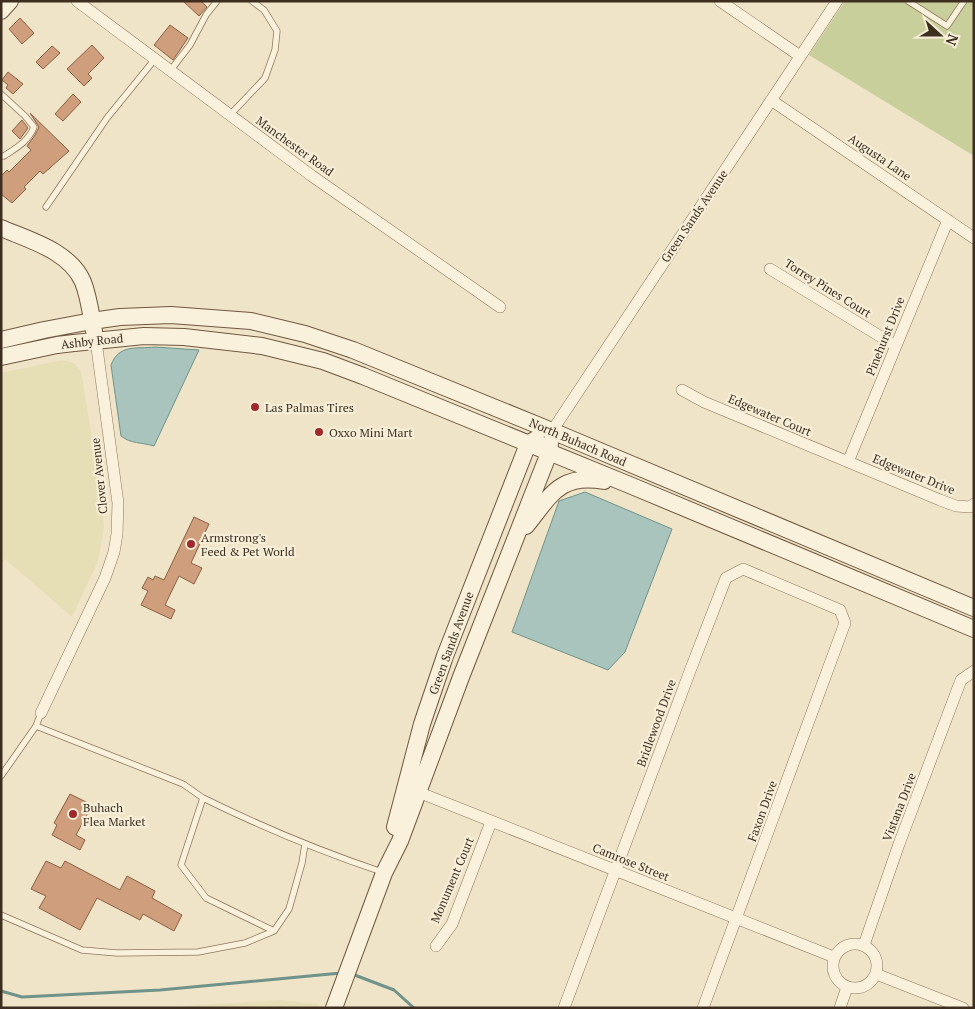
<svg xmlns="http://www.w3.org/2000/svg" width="975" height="1009" font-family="'PT Serif',serif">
  <rect width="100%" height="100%" fill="#f0e4c8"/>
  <path fill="#e6deb5" d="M62,360L74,363L81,371L101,493L104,527L98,561L72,617L5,559L1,565V373Z
    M279,1000L319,1004L317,1008H155Z"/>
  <path fill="#c9cf9b" d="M845,1H974V156L809,55Z"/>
  <path fill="#a9c4bc" stroke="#6f938a" d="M155,347L199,350L154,446C141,442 131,444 121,436L111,365C119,344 136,349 155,347Z
    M585,492L672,529L625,652L608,670L512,632L559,501Z"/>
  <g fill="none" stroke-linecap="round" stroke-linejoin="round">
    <path stroke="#6f938a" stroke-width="3" d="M352,974L394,990L414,1008
      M1,991L22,997L160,990L341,973"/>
  </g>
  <path fill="#cf9f7d" stroke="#8d5f41" d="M183,1H201L207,7L199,16Z
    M20,18L34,33L22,44L9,29Z
    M170,25L188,38L173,60L154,45Z
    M92,45L104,58L88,74L92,78L84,86L67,69Z
    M52,46L60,53L43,69L36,62Z
    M8,72L23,84L13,94L6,88L8,85L2,80Z
    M73,94L81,102L63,121L55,114Z
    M30,113L69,151L43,174L40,171L24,187L26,189L12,203L1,194V176L7,170L9,172L31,150L27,146L35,135L39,127Z
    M22,120L28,128L20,139L12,131Z
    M194,517L209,524L191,563L202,568L194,584L179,576L165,605L175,610L171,619L141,605L148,591L142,588L148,577L153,580L155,576L164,580Z
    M70,794L92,805L76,835L85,840L80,850L52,835L57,825L54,823Z
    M46,861L61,868L65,861L120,890L127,876L155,891L152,898L182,915L174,931L143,914L140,920L97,898L80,930L39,908L46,896L31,889Z"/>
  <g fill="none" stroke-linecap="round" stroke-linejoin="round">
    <g stroke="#8d765c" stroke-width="7">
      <path id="service" d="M908,1L947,26L964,1
        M170,71L190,45L206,15L217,1
        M1,94L25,116L34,127C28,142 16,148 4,156H1
        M230,115L265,78L275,50L277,31L264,10L252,1
        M46,207L107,118L155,59
        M41,713L36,726L183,784L203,798
        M1,776L36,726
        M305,844L302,863L289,909L274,931L206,898L181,865L203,798C262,827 319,851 382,872
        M1,915L82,950L117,953L198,952L245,943L274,931"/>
    </g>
    <g stroke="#8d765c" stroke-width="12">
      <path id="minor" d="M77,1L312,176L500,307
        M720,1L800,56
        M771,100L974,238
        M770,269L896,346
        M682,390L704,402L940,500L956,506L970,507L974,504
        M552,431L837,1
        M848,462L948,220
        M41,713L105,578L114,552L117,534L118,503L96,341
        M418,792L834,957
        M833 966a22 22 0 1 1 44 0a22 22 0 1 1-44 0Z
        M864,945L899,844L961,680L974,671
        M436,946L452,924L491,822
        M876,974L963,1008
        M564,1008L690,671L726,578L743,569L840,610L845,623L703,1008
        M840,1008L847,987"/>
    </g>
    <g stroke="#6f573f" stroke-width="18">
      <path id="secondary" d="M1,11L10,1
        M1,228C29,240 70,251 83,282C89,297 91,315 94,331
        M1,340L44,330L92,321L120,317L171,315L251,321L305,334L353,350L552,431L974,608
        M1,357L57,345L74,343L144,336L184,337L262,346L323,361L363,376L632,486L974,629
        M526,526C551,495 560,473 604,481
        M395,827L422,724L445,656L528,444L536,439
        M334,1008L384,873L400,841L461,677L549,453L550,443"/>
    </g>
    <use href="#service" stroke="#faf1dc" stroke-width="5.5"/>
    <use href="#minor" stroke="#faf1dc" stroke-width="11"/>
    <use href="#secondary" stroke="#faf1dc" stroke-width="16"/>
  </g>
  <g fill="#9e2a2b" stroke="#f7eed8" stroke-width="2">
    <circle cx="255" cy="407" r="5"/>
    <circle cx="319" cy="432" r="5"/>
    <circle cx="191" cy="544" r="5"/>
    <circle cx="73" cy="814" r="5"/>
  </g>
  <g text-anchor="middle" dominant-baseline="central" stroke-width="4.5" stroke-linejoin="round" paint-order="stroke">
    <g font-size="12" fill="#3d2e20" stroke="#f7eed8">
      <text transform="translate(295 146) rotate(36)">Manchester Road</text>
      <text transform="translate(880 157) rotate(34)">Augusta Lane</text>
      <text transform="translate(694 216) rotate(-56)">Green Sands Avenue</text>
      <text transform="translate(828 288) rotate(32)">Torrey Pines Court</text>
      <text transform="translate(885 336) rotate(-68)">Pinehurst Drive</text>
      <text transform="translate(92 341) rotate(-6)">Ashby Road</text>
      <text transform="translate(770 415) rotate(23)">Edgewater Court</text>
      <text transform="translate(578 442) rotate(23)">North Buhach Road</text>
      <text transform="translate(914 474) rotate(22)">Edgewater Drive</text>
      <text transform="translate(99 476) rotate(-96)">Clover Avenue</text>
      <text transform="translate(451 643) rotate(-70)">Green Sands Avenue</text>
      <text transform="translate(656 723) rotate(-70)">Bridlewood Drive</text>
      <text transform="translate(899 807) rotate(-69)">Vistana Drive</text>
      <text transform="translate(762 811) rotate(-70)">Faxon Drive</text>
      <text transform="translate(631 862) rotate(22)">Camrose Street</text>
      <text transform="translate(452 880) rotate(-67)">Monument Court</text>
    </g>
    <g font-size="12" fill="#3d2e20" stroke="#f7eed8" text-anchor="start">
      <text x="265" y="407">Las Palmas Tires</text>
      <text x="329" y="432">Oxxo Mini Mart</text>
      <text x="201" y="537">Armstrong's<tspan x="201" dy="14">Feed &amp; Pet World</tspan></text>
      <text x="83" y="807">Buhach<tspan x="83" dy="14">Flea Market</tspan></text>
    </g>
  </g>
  <rect width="975" height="1009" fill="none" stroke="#3d2e20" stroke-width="5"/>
  <g transform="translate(940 35) rotate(111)" stroke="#f7eed8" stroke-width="4" paint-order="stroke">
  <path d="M0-4L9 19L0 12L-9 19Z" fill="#3d2e20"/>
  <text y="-8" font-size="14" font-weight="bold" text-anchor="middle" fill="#3d2e20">N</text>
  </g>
</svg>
